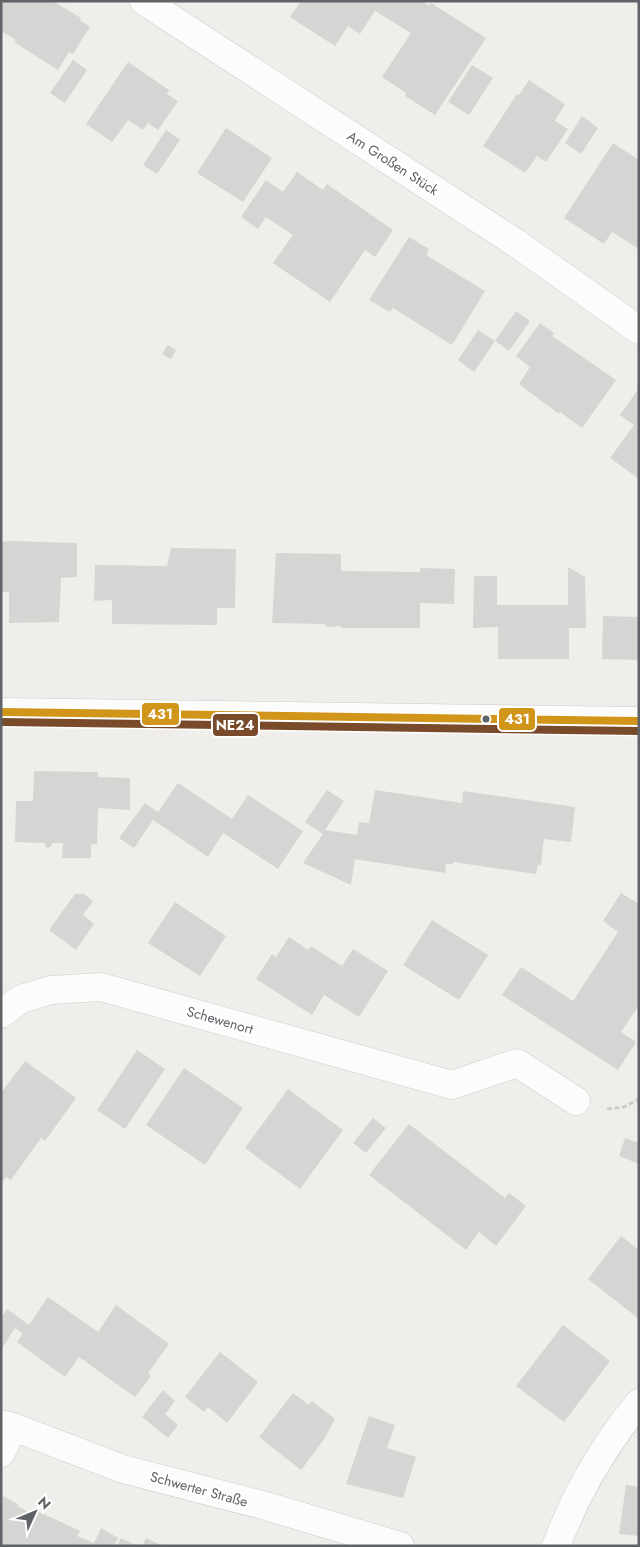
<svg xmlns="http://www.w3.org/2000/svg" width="640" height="1547" font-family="Jost,sans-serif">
  <rect width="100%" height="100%" fill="#efeeea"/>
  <path fill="#d6d5d3" d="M1,1H53L81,18L80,20L90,27L73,54L69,52L58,70L14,42L16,40L1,31Z
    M301,1H422L429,6L431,3L486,38L435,115L405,96L406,93L382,77L411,33L375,11L360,34L348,26L335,46L290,17Z
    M73,60L87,70L65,103L50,93Z
    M128,62L169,90L167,94L178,101L158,130L148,123L143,130L128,120L112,142L86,124Z
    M472,65L493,78L469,115L448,102Z
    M529,80L565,104L555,121L568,129L546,162L537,156L525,173L483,146L517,94L519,95Z
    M582,116L598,128L581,154L565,143Z
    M226,128L272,158L243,202L197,173Z
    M166,130L180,140L157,174L143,165Z
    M613,143L639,160V249L612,232L604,244L564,218Z
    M297,172L323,190L327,184L393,230L375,257L365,250L330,302L273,263L293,235L266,217L258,229L241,217L266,180L283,192Z
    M409,237L429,249L426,255L485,291L452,345L393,308L390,312L369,300Z
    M516,311L530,321L509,351L495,341Z
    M540,323L554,333L552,336L616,380L582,428L560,412L559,414L519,384L530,367L516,356Z
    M478,330L495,341L474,372L458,360Z
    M168,345L176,350L171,359L162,354Z
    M639,388V479L610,458L634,425L620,415Z
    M9,541L77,543V577L61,578L59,622L9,623V592H1V542Z
    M171,548L236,549L235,608H217V625L112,624V600L94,601L95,565L167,566Z
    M276,553L341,554V578V571L420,572V568L455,569L454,604L420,603V628H341V626L325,627L326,624L272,623Z
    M568,567L585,577L586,628H569V659H498V627L473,628L474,576H497V605H568Z
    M603,616L639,617V660L602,659Z
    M34,771L98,772V777L130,778V810L98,808L97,844H91V858H62L63,843H53L48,849L44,843L15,842L16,801H33Z
    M178,783L232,819L248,795L303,831L278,869L223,833L208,857L153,820L134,848L119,838L145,803L158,812Z
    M327,790L344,801L325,830L357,835L359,822L369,823L375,790L462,803L463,791L575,807L571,842L544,839L541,865H538L536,874L453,862V864H446L445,873L355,859L351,885L303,863L323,834L305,822Z
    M621,893L639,904V1005L621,1032L636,1042L618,1070L502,995L521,967L573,1001L618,932L603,921Z
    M75,894H84L93,901L83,915L94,924L76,950L49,930Z
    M175,902L226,936L200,976L148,943Z
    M432,920L488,955L459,1000L403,965Z
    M289,937L308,950L311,946L342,966L353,949L388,971L359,1017L324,995L312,1015L256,979L272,954L276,957Z
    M137,1050L165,1069L125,1129L97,1110Z
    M25,1061L76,1098L45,1141L41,1138L11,1180L6,1177L1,1184V1093Z
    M184,1068L243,1108L205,1165L146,1125Z
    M288,1089L343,1130L300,1189L245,1148Z
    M373,1118L386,1128L366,1153L353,1143Z
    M409,1124L505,1198L509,1193L526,1206L496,1246L479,1232L466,1250L369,1175Z
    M625,1138L639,1143V1164L619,1156Z
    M621,1236L639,1250V1319L588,1279Z
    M48,1297L98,1332L116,1305L169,1344L148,1373L151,1376L135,1397L79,1357L65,1377L17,1342L23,1334L15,1328L1,1350V1318L7,1309L29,1325Z
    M563,1325L610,1361L564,1422L516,1386Z
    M220,1352L258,1382L227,1423L208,1407L204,1412L185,1397Z
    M163,1390L175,1401L165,1414L178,1425L168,1438L142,1417Z
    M293,1393L309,1405L312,1401L335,1419L325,1438L301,1470L259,1437Z
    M369,1416L395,1425L387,1448L416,1457L403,1498L346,1484Z
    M626,1485L639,1487V1536L619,1534Z
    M3,1496L18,1504L17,1506L33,1514L35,1510L80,1531L77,1536L94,1543L101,1528L118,1538L114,1546H1Z
    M121,1538L137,1546H117Z
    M146,1538L163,1546H142Z"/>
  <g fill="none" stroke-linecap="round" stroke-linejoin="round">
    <g stroke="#cbcccc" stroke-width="29">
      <path id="minor" d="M144,1L516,243L639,330
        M1,1014L21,999L51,990L101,987L452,1085L517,1063L576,1101
        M1,1424L13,1427L123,1469L266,1506L400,1546
        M1,1453L13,1427
        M556,1546C576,1494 604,1445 639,1403"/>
    </g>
    <g stroke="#cacacb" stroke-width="29">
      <path id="secondary" d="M1,712L639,721"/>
    </g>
    <path stroke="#cacfcc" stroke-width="3" stroke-dasharray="5 2.5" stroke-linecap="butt" d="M607,1109L624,1107L639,1099"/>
    <use href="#minor" stroke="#fdfcfc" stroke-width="28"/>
    <use href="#secondary" stroke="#fdfcfc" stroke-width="28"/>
    <g stroke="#fff" stroke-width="11">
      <path id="bus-1" d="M1,712L639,721"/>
    </g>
    <g stroke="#fff" stroke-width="11">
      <path id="bus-2" d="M1,722L639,731"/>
    </g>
    <use href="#bus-1" stroke="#d1951a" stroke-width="8"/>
    <use href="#bus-2" stroke="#7a4b2a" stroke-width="8"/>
  </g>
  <circle fill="#5f6368" stroke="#fff" stroke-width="2" cx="486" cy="719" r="4.5"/>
  <g text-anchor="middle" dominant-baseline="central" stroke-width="5" stroke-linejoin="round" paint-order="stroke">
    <g font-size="14" fill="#5f6368" stroke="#fff">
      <text transform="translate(393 163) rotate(33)">Am Großen Stück</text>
      <text transform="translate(220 1020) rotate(16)">Schewenort</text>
      <text transform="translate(199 1489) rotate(15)">Schwerter Straße</text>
    </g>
  </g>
  <g stroke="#fff" stroke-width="2">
    <rect x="141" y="702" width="39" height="24" rx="5" fill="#d1951a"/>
    <rect x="498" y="707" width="38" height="24" rx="5" fill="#d1951a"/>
    <rect x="212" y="713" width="47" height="24" rx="5" fill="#7a4b2a"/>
  </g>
  <g font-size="14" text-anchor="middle" font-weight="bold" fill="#fff">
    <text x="160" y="719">431</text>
    <text x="517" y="724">431</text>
    <text x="235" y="730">NE24</text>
  </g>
  <rect width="640" height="1547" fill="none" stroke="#5f6368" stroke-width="5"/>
  <g transform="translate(35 1512) rotate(46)" stroke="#ffffff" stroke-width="4" paint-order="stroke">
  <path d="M0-4L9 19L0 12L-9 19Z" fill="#5f6368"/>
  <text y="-8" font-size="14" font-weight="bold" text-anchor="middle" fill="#5f6368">N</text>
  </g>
</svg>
